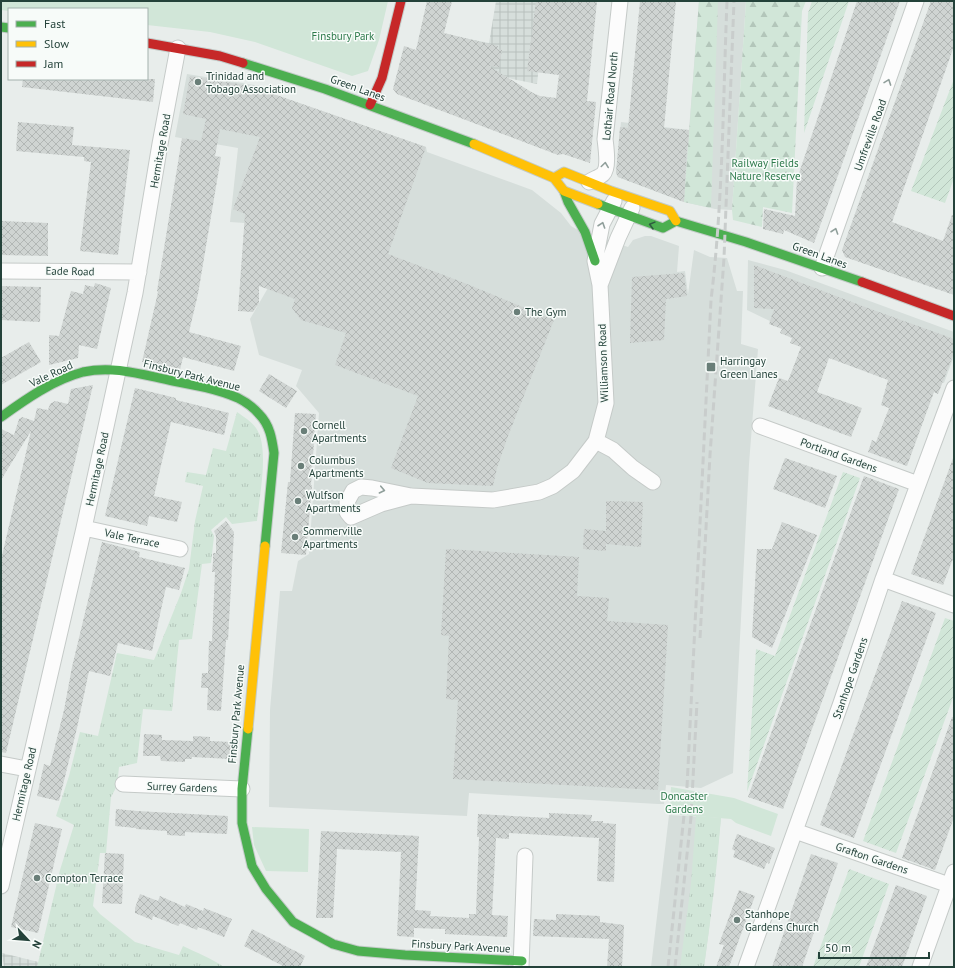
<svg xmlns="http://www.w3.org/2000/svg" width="955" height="968" font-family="'PT Sans',sans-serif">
  <defs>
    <pattern id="industrial-grid" width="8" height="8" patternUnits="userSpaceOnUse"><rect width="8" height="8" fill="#d6dedb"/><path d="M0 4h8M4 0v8" fill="none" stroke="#b8c0bd"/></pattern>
    <pattern id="grass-tufts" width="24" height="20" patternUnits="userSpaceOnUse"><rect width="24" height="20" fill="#d1e6d8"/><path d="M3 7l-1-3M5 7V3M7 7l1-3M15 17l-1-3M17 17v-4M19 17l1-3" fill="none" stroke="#b3c6ba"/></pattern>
    <pattern id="forest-firs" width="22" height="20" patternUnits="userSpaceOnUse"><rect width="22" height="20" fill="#d1e6d8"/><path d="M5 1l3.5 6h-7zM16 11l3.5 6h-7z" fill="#b3c6ba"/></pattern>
    <pattern id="garden-furrows" width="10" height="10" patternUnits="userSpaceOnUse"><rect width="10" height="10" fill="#d1e6d8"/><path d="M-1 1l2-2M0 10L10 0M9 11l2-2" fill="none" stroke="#b3c6ba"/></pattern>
    <pattern id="building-cross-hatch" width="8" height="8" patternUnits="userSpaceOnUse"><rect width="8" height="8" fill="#cfd4d2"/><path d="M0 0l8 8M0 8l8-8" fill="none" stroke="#b2b7b5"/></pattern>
  </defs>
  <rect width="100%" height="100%" fill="#e8edeb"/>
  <path fill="#d6dedb" d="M699,1H746L732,210L715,209L684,202L618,177L616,173L621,122L689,130Z
    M187,74L266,87V92L426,147L427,152L532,190L561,213L571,226L576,229L628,247L633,240L645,236H651L679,246L677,272L685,271L688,294L694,250L710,257L727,258L737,291H743L741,344L758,349L749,464L733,773L701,788L666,785L664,804H658L469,793L467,816L269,807L270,710L280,591H292L298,561L309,554L319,413L296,386L302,370L259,355L250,319L272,281L274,225L230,222L238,148L175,137Z
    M748,260L785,270L954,332V356L944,383L772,322L747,310Z
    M669,815L721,818L709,929L704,967H651Z"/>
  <path fill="url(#industrial-grid)" d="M496,1H546L537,84L512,79L459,59L464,38L489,43Z
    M2,953L59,967H4Z"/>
  <path fill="url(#grass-tufts)" d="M237,412C244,417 251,421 256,428C270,447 259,498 257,521L232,524L226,517L211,530L214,536L211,563L202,564L192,639L179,640L172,711L143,709L137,763L119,767L117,786L111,797L106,853H100L93,906L100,914L135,942L179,955L183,946C197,953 211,958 224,967H37L60,870L74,825L56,816L69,776L80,732L98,736L117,653L154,660L181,593L189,569L195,521L203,486L185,482L187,472L206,475L213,448L226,451Z
    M696,816L721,818C717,868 711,918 704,967H680L691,884Z"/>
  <path fill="url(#forest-firs)" d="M699,1H718L711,208L684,202V201Z
    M746,1H806L802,11L792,213L763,207L762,227L733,220L732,210Z"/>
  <path fill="#d1e6d8" d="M1,1H388L379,40L368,71L352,76L255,42L210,32L147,25V9H9V11L1,10Z
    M671,787L734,798L778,814L771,836L736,823L731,819L670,814Z
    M252,827L309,829L308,872L266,871L254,845Z"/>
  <path fill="url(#garden-furrows)" d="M812,1H849L804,133L808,13Z
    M954,79V178L945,203L911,191Z
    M843,472L860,478L747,792L756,649L775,656Z
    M945,618L954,621V695L896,853L863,841Z
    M849,869L889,884L859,967H813Z"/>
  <path fill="url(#building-cross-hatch)" d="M427,1H452L444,33L498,46L497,49L502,50L499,67L489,66L533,93L540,96L556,98L559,75L527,71L536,1H597L587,101L596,102L590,163L563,154L558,155L397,94L393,89L404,46L416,50Z
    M640,1H676L664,128L689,130L688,146H687L684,202L618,177L616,173L620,127L628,128Z
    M857,1H900L814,243L784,230L783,234L763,229L764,209L795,216L797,179Z
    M931,1H954V46L892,222L943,241L952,215L954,216V295L845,257L842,250Z
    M190,76L262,88V90L426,147L388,254L462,282L554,320L508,436L497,468L493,486L428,483L391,468L418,396L335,365L346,333L301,320L292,308L295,299L259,286V303L253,312L238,311L245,214L233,209L260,137L220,129L215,156L221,157L198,294L189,332L241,346L234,371L183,357L180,370L142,362L158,292L157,291L182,138L201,141L206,119L183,114Z
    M23,79H155L153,102L22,87Z
    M18,122L74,127L72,145L130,150L118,255L80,251L91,162L84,161V157L16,151Z
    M1,221L48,223V256L1,255Z
    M754,265L865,307L954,339V353L938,394L934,392L907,466L868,452L872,440L876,442L889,408L881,405L888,380L829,358L817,392L862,408L851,437L768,406L779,378L788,381L801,347L790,343L792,338L780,333L782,329L769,324L774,309L754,308Z
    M684,273L687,296L666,299L664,340L630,343L632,277Z
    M95,283L111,288L97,349L79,345L78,358L49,365V335L59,336L71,291L83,294L85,285L94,287Z
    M1,286L41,287L40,322L1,320Z
    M29,342L41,362L1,385V358Z
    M269,374L297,391L286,408L259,391Z
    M93,385L6,753L1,752V560L31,431L1,480V429L14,435L19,419L22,417L34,421L37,408L48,410L50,404L55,401L68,404L71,389Z
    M135,388L176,398V400L229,413L224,435L171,422L154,496L182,502L177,522L149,516L147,526L105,516Z
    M295,413L316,414L311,485H312L306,555L281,553L288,482H290Z
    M785,458L837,476L825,508L773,489Z
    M953,458H954V556L943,585L911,574Z
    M864,476L899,489L783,809L748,797Z
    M606,501L643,502L641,547L606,544V551L583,549L584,529L606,531Z
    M226,521L234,532L228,640H226L221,711L207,710L208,688H201L202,673H208L209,641H212L215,572H212L213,562V553H216V536L214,531Z
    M782,522L817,535L772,648L752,637L757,549H772Z
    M102,542L140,552L139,557L185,568L179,590L166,587L152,651L118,643L110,676L89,671L77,728L59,801L37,796L44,764L50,766L64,710L72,667Z
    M446,549L579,557L577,596L609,598L607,621L668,625L658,790L453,779L458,700L446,699L449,636L441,635Z
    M902,601L936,613L854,838L820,825Z
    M952,717H954V817L935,870L902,858Z
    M144,734L162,735V740L193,741V736L210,737V741L231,742V759L192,757V759H185V762L161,761L160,756H143Z
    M116,809L137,811L228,816L227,834L185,832V836L167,835V831L136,829V828L115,826Z
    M549,813L592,815L591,821H603V823L616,824L614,882L597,881L599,838L509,833V839L496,838L492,915L508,916L507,937L445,934V929L414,928V937L397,936L401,852L337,849L333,918H316L321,831L419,836L415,910L431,911L430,916L469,918V914H476L479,837H477L478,814L549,818Z
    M35,823L62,829L38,933L11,927Z
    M737,834L775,848L769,864L767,862L764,869L733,857L735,851L732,849Z
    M105,853L124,854L122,904L102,903Z
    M811,854L838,863L802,967H772Z
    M896,885L927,896L902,967H866Z
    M739,890L755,896L729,967H716L724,945L719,944Z
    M140,894L158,901L160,896L185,907L186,904L203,911L204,908L232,919L224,937L198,927L197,930L180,923L178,926L153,916L152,920L135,913V908Z
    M556,914L600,916V922L624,925L622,967H607L609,939L533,936L534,919L556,920Z
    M252,929L305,956L300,967H285L244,946Z"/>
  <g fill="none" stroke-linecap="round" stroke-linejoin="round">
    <g stroke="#c5cac8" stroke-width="17">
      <path id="street" d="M589,182C593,179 600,177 603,174C609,168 606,147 605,139L620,1
        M822,268L916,1
        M1,271L139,272
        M600,285L618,238L632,208
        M760,426L918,484
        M596,441L613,450L633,468L653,482
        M411,496L381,504L351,517L347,512V502L353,491L361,487L372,488L411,496L493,500L539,492L553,486L573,471L596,441L606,403L600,285L595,261L602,224L614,201
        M84,528L180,549
        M883,579L954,605
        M1,764L27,769
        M123,784L242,789
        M795,831L949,885
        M1,886L84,528L135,293L160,144L178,48
        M521,967L525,856
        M746,967L841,703L883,579L954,388
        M920,967L954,872"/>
    </g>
    <g stroke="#c3cbc8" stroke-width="11">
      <path id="fast" d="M1,27L9,28
        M243,63L325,89L474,144
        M564,191L568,202L585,232L595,261
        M598,204L663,228L676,221L746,242L862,282
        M1,417C26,399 53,380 83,372C114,365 143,375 173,381C195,385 217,389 238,398C246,402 253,407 259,414C270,425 272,439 274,453L265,546
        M248,729L242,789V823L252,866L266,889L293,922L333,944L358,951L405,955L522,961"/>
    </g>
    <g stroke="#c3cbc8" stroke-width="11">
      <path id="slow" d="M474,144L554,178L564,191L598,204
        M554,178L564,172L611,191L670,211L676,221
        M248,729L265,546"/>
    </g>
    <g stroke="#c3cbc8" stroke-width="11">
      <path id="jam" d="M147,43L220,56L243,63
        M370,105L382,78L401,1
        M862,282L954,316"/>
    </g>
    <use href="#street" stroke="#fcfcfc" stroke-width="15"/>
    <use href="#fast" stroke="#4caf50" stroke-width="9"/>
    <use href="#slow" stroke="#ffc107" stroke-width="9"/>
    <use href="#jam" stroke="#c62828" stroke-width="9"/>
    <path stroke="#c9cdcc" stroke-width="3" stroke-dasharray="8 4" stroke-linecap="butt" d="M700,638L710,455L724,258L734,1
      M668,967L687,787L711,300C723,201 723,101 727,1
      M675,967L691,817L697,702"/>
  </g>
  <defs><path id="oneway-chevron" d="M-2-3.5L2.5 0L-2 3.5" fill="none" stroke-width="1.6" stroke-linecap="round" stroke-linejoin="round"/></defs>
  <g stroke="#909f9b">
    <use href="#oneway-chevron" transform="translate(888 82) rotate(-70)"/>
    <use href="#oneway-chevron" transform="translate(605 165) rotate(-82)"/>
    <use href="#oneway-chevron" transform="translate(602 225) rotate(-71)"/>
    <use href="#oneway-chevron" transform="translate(835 231) rotate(-71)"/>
    <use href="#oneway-chevron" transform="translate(382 490) rotate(12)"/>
  </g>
  <use stroke="#2e5d40" href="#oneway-chevron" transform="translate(652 225) rotate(-165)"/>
  <g fill="#697e78" stroke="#f7fbf9" stroke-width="1.5">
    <circle cx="198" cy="82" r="4"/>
    <circle cx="517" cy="312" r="4"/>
    <rect x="706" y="362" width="10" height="10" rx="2"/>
    <circle cx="304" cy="431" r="4"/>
    <circle cx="301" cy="466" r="4"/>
    <circle cx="298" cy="501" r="4"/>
    <circle cx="295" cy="537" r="4"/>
    <circle cx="37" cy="878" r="4"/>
    <circle cx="737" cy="920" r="4"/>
  </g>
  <g text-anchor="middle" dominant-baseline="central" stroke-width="3" stroke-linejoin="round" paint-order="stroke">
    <g font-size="11" fill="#2d7a4b" stroke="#f7fbf9">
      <text x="343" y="36">Finsbury Park</text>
      <text x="765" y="163">Railway Fields<tspan x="765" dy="13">Nature Reserve</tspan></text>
      <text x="684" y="796">Doncaster<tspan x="684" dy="13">Gardens</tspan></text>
    </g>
    <g font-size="11" fill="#24423a" stroke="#f7fbf9" text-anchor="start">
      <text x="206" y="76">Trinidad and<tspan x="206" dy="13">Tobago Association</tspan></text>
      <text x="525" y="312">The Gym</text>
      <text x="720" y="361">Harringay<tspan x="720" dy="13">Green Lanes</tspan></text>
      <text x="312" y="425">Cornell<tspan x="312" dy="13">Apartments</tspan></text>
      <text x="309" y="460">Columbus<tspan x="309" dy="13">Apartments</tspan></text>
      <text x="306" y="495">Wulfson<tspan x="306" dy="13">Apartments</tspan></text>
      <text x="303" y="531">Sommerville<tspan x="303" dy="13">Apartments</tspan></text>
      <text x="45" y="878">Compton Terrace</text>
      <text x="745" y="914">Stanhope<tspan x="745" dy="13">Gardens Church</tspan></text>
    </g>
    <g font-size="11" fill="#24423a" stroke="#f7fbf9">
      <text transform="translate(358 88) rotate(20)">Green Lanes</text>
      <text transform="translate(610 96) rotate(-85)">Lothair Road North</text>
      <text transform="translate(870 135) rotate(-70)">Umfreville Road</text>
      <text transform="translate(160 151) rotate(-80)">Hermitage Road</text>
      <text transform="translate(820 255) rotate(20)">Green Lanes</text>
      <text transform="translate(70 271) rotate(1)">Eade Road</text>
      <text transform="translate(603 363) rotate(-92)">Williamson Road</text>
      <text transform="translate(51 374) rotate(-25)">Vale Road</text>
      <text transform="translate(192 375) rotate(14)">Finsbury Park Avenue</text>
      <text transform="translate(839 455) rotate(20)">Portland Gardens</text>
      <text transform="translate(97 469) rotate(-78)">Hermitage Road</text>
      <text transform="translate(132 538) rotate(12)">Vale Terrace</text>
      <text transform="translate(850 678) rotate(-71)">Stanhope Gardens</text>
      <text transform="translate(236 714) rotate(-85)">Finsbury Park Avenue</text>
      <text transform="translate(24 784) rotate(-77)">Hermitage Road</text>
      <text transform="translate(182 787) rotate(2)">Surrey Gardens</text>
      <text transform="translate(872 858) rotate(19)">Grafton Gardens</text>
      <text transform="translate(461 946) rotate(3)">Finsbury Park Avenue</text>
    </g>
  </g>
  <rect width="955" height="968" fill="none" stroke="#24423a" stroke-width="4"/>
  <rect x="8" y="8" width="140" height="72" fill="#f7fbf9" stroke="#a3b1ad"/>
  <rect x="16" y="21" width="20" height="6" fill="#4caf50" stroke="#a3b1ad"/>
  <text x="44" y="28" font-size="12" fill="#24423a">Fast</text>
  <rect x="16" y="41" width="20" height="6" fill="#ffc107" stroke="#a3b1ad"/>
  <text x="44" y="48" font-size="12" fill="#24423a">Slow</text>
  <rect x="16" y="61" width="20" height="6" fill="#c62828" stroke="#a3b1ad"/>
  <text x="44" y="68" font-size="12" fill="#24423a">Jam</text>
  <g transform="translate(28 940) rotate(116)" stroke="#f7fbf9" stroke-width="3" paint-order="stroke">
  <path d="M0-3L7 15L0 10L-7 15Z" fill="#24423a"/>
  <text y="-6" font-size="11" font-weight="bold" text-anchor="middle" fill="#24423a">N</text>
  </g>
  <path d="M819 952v6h110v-6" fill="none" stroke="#24423a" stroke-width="2"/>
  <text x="825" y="952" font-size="12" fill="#24423a" stroke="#f7fbf9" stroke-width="3" paint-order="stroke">50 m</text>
</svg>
